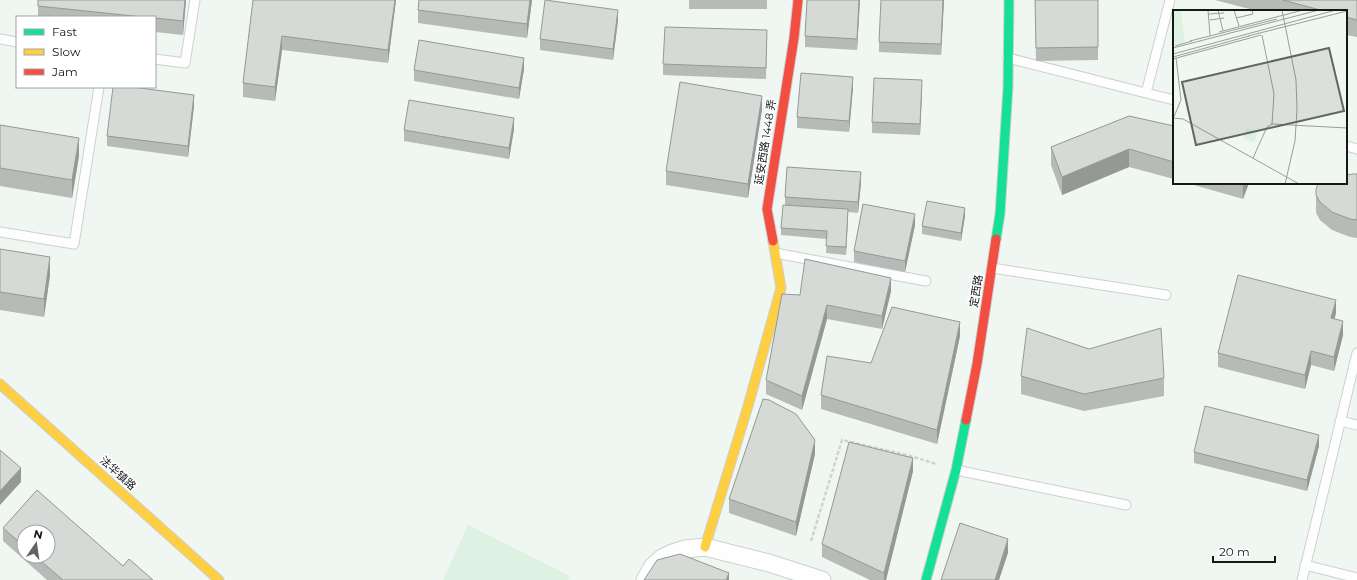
<svg xmlns="http://www.w3.org/2000/svg" width="1357" height="580" font-family="Montserrat,'Noto Sans SC',sans-serif">
  <rect width="100%" height="100%" fill="#f0f6f1"/>
  <path fill="#ddf2e2" d="M468,525L570,576L568,580H443Z"/>
  <g fill="none" stroke-linecap="round" stroke-linejoin="round">
    <g stroke="#cdd1cd" stroke-width="11">
      <path id="lane" d="M1170,0L1146,93L1174,100
        M0,39L17,42
        M1008,58L1146,93
        M155,59L185,63L195,0
        M1346,146L1357,149
        M0,232L74,244L99,87
        M775,253L926,281
        M992,268L1166,295
        M1340,421L1357,425
        M956,470L1126,505
        M1305,565L1357,578
        M1302,580L1357,353"/>
    </g>
    <g stroke="#cdd1cd" stroke-width="19">
      <path id="street" d="M645,580L653,566L662,558L672,553L685,549L705,547L769,563L822,580"/>
    </g>
    <g stroke="#cdd1cd" stroke-width="11">
      <path id="fast" d="M996,239L1000,214L1008,87L1009,0
        M926,580L956,470L966,420"/>
    </g>
    <g stroke="#cdd1cd" stroke-width="11">
      <path id="slow" d="M0,384L219,580
        M705,547L748,406L781,288L773,241"/>
    </g>
    <g stroke="#cdd1cd" stroke-width="11">
      <path id="jam" d="M773,241L767,209L794,38L798,0
        M966,420L977,364L996,239"/>
    </g>
    <path stroke="#d1d3d2" stroke-width="2.5" stroke-dasharray="4 2" stroke-linecap="butt" d="M811,541L842,440L911,456L936,464"/>
    <use href="#lane" stroke="#fdfefd" stroke-width="9"/>
    <use href="#street" stroke="#fdfefd" stroke-width="17"/>
    <use href="#fast" stroke="#16e098" stroke-width="9"/>
    <use href="#slow" stroke="#ffcf43" stroke-width="9"/>
    <use href="#jam" stroke="#f24e42" stroke-width="9"/>
  </g>
  <path fill="#b7bbb8" fill-rule="evenodd" d="M186,0L183,35L155,32V17H38V6Z
    M253,0H396L388,63L282,50L275,101L243,97V83Z
    M419,0H532L527,38L418,23V10Z
    M689,0H767V9H689Z
    M807,0H860L857,50L805,47V36Z
    M944,0L941,55L879,52V42Z
    M1035,0H1098V60L1036,61Z
    M1215,0H1357V37L1346,35V11H1257Z
    M618,20L613,60L540,50V39Z
    M767,41L766,79L663,75V64Z
    M524,69L519,99L414,81V70Z
    M853,88L849,132L797,128V117Z
    M922,91L920,135L872,133V122Z
    M194,106L188,157L107,146V136Z
    M762,109L748,198L666,185V171Z
    M0,125L79,156L72,198L0,186Z
    M1174,126V179L1129,167L1062,195L1051,165V147Z
    M514,129L509,159L404,141V130Z
    M1357,174V238L1350,237L1332,230L1320,220L1316,213V189Z
    M861,183L858,213L848,212L846,255L826,253L827,239L781,235V228L785,205V197Z
    M1187,183H1249L1243,199Z
    M965,216L961,241L922,234V226Z
    M915,225L905,272L854,262V251Z
    M0,249L50,275L44,317L0,310Z
    M891,291L882,329L827,319L802,410L766,394V380L800,295Z
    M1336,313L1334,319L1343,335L1334,371L1311,365L1305,389L1218,367V353Z
    M960,336L937,444L821,409V395L871,363Z
    M1021,376L1164,378V396L1084,411L1021,394Z
    M1319,446L1307,491L1194,463V452Z
    M815,454L796,536L729,513V499Z
    M913,471L886,580H870L822,557V544Z
    M37,490L123,566L129,559L153,580H47L3,541V528ZM24,532H48V556H24Z"/>
  <path fill="#959996" d="M185,0H186L183,35V21Z
    M395,0H396L388,63V50Z
    M530,0H532L527,38V24Z
    M859,0H860L857,50V39Z
    M943,0H944L941,55V44Z
    M618,10V20L613,60V49Z
    M282,36V50L275,101V87Z
    M524,58V69L519,99V88Z
    M853,77V88L849,132V121Z
    M922,80V91L920,135V124Z
    M194,95V106L188,157V146Z
    M762,96V109L748,198V184Z
    M514,118V129L509,159V148Z
    M79,138V156L72,198V180Z
    M1129,149V167L1062,195V177Z
    M861,172V183L858,213V202Z
    M1243,183H1249L1243,199Z
    M965,208V216L961,241V233Z
    M848,209V217L846,255V247Z
    M915,214V225L905,272V261Z
    M50,257V275L44,317V299Z
    M891,278V291L882,329V316Z
    M1336,300V313L1331,332V318Z
    M827,305V319L802,410V396Z
    M1343,321V335L1334,371V357Z
    M960,322V336L937,444V430Z
    M1311,351V365L1305,389V375Z
    M1319,435V446L1307,491V480Z
    M815,440V454L796,536V522Z
    M913,458V471L886,580H884V573Z
    M21,468V482L0,505V491Z
    M1008,539V553L999,580H995Z
    M729,573V580H726Z"/>
  <path fill="#d5dad6" stroke="#959996" d="M38,0H185L183,21L155,18V17H143L38,6Z
    M253,0H395L388,50L282,36L275,87L243,83Z
    M419,0H530L527,24L418,10Z
    M545,0L618,10L613,49L540,39Z
    M807,0H859L857,39L805,36Z
    M881,0H943L941,44L879,42Z
    M1035,0H1098V47L1036,48Z
    M1283,0H1357V20L1346,17V11H1324Z
    M665,27L767,30L766,68L663,64Z
    M419,40L524,58L519,88L414,70Z
    M801,73L853,77L849,121L797,117Z
    M874,78L922,80L920,124L872,122Z
    M680,82L762,96L748,184L666,171Z
    M113,87H132L194,95L188,146L107,136Z
    M409,100L514,118L509,148L404,130Z
    M1129,116L1174,126V162L1129,149L1062,177L1051,147Z
    M0,125L79,138L72,180L0,168Z
    M787,167L861,172L858,202L785,197Z
    M1353,174H1357V220L1350,219L1332,212L1320,202L1316,195V189L1318,184L1320,183H1346V175Z
    M927,201L965,208L961,233L922,226Z
    M863,204L915,214L905,261L854,251Z
    M783,205L848,209L846,247L826,246L827,231L781,228Z
    M0,249L50,257L44,299L0,292Z
    M805,259L891,278L882,316L827,305L802,396L766,380L782,294L800,295Z
    M1238,275L1336,300L1331,318L1343,321L1334,357L1311,351L1305,375L1218,353Z
    M892,307L960,322L937,430L821,395L827,356L871,363Z
    M1027,328L1089,349L1161,328L1164,378L1084,394L1021,376Z
    M763,399L769,400L796,414L815,440L796,522L729,499Z
    M1205,406L1319,435L1307,480L1194,452Z
    M849,442L913,458L884,573L822,544Z
    M0,450L21,468L0,491Z
    M37,490L123,566L129,559L153,580H63L35,556H48V532H24V546L3,528Z
    M960,523L1008,539L995,580H996H941Z
    M680,554L729,573L726,580H644L657,560Z"/>
  <g text-anchor="middle" dominant-baseline="central" stroke-width="3.5" stroke-linejoin="round" paint-order="stroke">
    <g font-size="11" fill="#151916" stroke="#fff">
      <text transform="translate(765 142) rotate(-81)">延安西路 1448 弄</text>
      <text transform="translate(976 291) rotate(-81)">定西路</text>
      <text transform="translate(118 473) rotate(42)">法华镇路</text>
    </g>
  </g>
  <g transform="translate(1173 10)">
    <rect width="174" height="174" fill="#f0f6f1"/>
    <path d="M0,0H8L12,32L2,35Z" fill="#ddf2e2"/>
    <path d="M73,118L85,121L81,133L71,128Z" fill="#ddf2e2"/>
    <path fill="none" stroke="#989e99" stroke-width="1" d="M35,0L37,25M45,0L50,21M61,0L66,16M109,0L123,70L124,99L122,131L112,174M36,4L51,3M63,8L80,4L79,0M37,10L51,8M46,22L130,0M89,25L101,84L99,114M75,26L174,1M17,31L104,9M2,36L19,31M0,38L146,0M0,44L163,0M0,47L76,26M0,49L88,25M0,108L10,109L126,174M0,109L8,90L3,48M99,114L174,118M80,148L94,117L99,114"/>
    <path fill="#626663" fill-opacity="0.15" stroke="#626663" stroke-width="2" d="M156,38L171,101L23,135L9,72Z"/>
    <rect width="174" height="174" fill="none" stroke="#151916" stroke-width="2"/>
  </g>
  <rect x="16" y="16" width="140" height="72" fill="#ffffff" stroke="#a1a3a2"/>
  <rect x="24" y="29" width="20" height="6" fill="#16e098" stroke="#a1a3a2"/>
  <text x="52" y="36" font-size="12" fill="#151916">Fast</text>
  <rect x="24" y="49" width="20" height="6" fill="#ffcf43" stroke="#a1a3a2"/>
  <text x="52" y="56" font-size="12" fill="#151916">Slow</text>
  <rect x="24" y="69" width="20" height="6" fill="#f24e42" stroke="#a1a3a2"/>
  <text x="52" y="76" font-size="12" fill="#151916">Jam</text>
  <g transform="translate(36 544) rotate(13)"><circle r="19" fill="#ffffff" stroke="#a1a3a2"/>
  <path d="M0-3L7 15L0 10L-7 15Z" fill="#626663"/>
  <text y="-6" font-size="11" font-weight="bold" text-anchor="middle" fill="#151916">N</text>
  </g>
  <path d="M1213 556v6h62v-6" fill="none" stroke="#151916" stroke-width="2"/>
  <text x="1219" y="556" font-size="12" fill="#151916" stroke="#ffffff" stroke-width="3" paint-order="stroke">20 m</text>
</svg>
